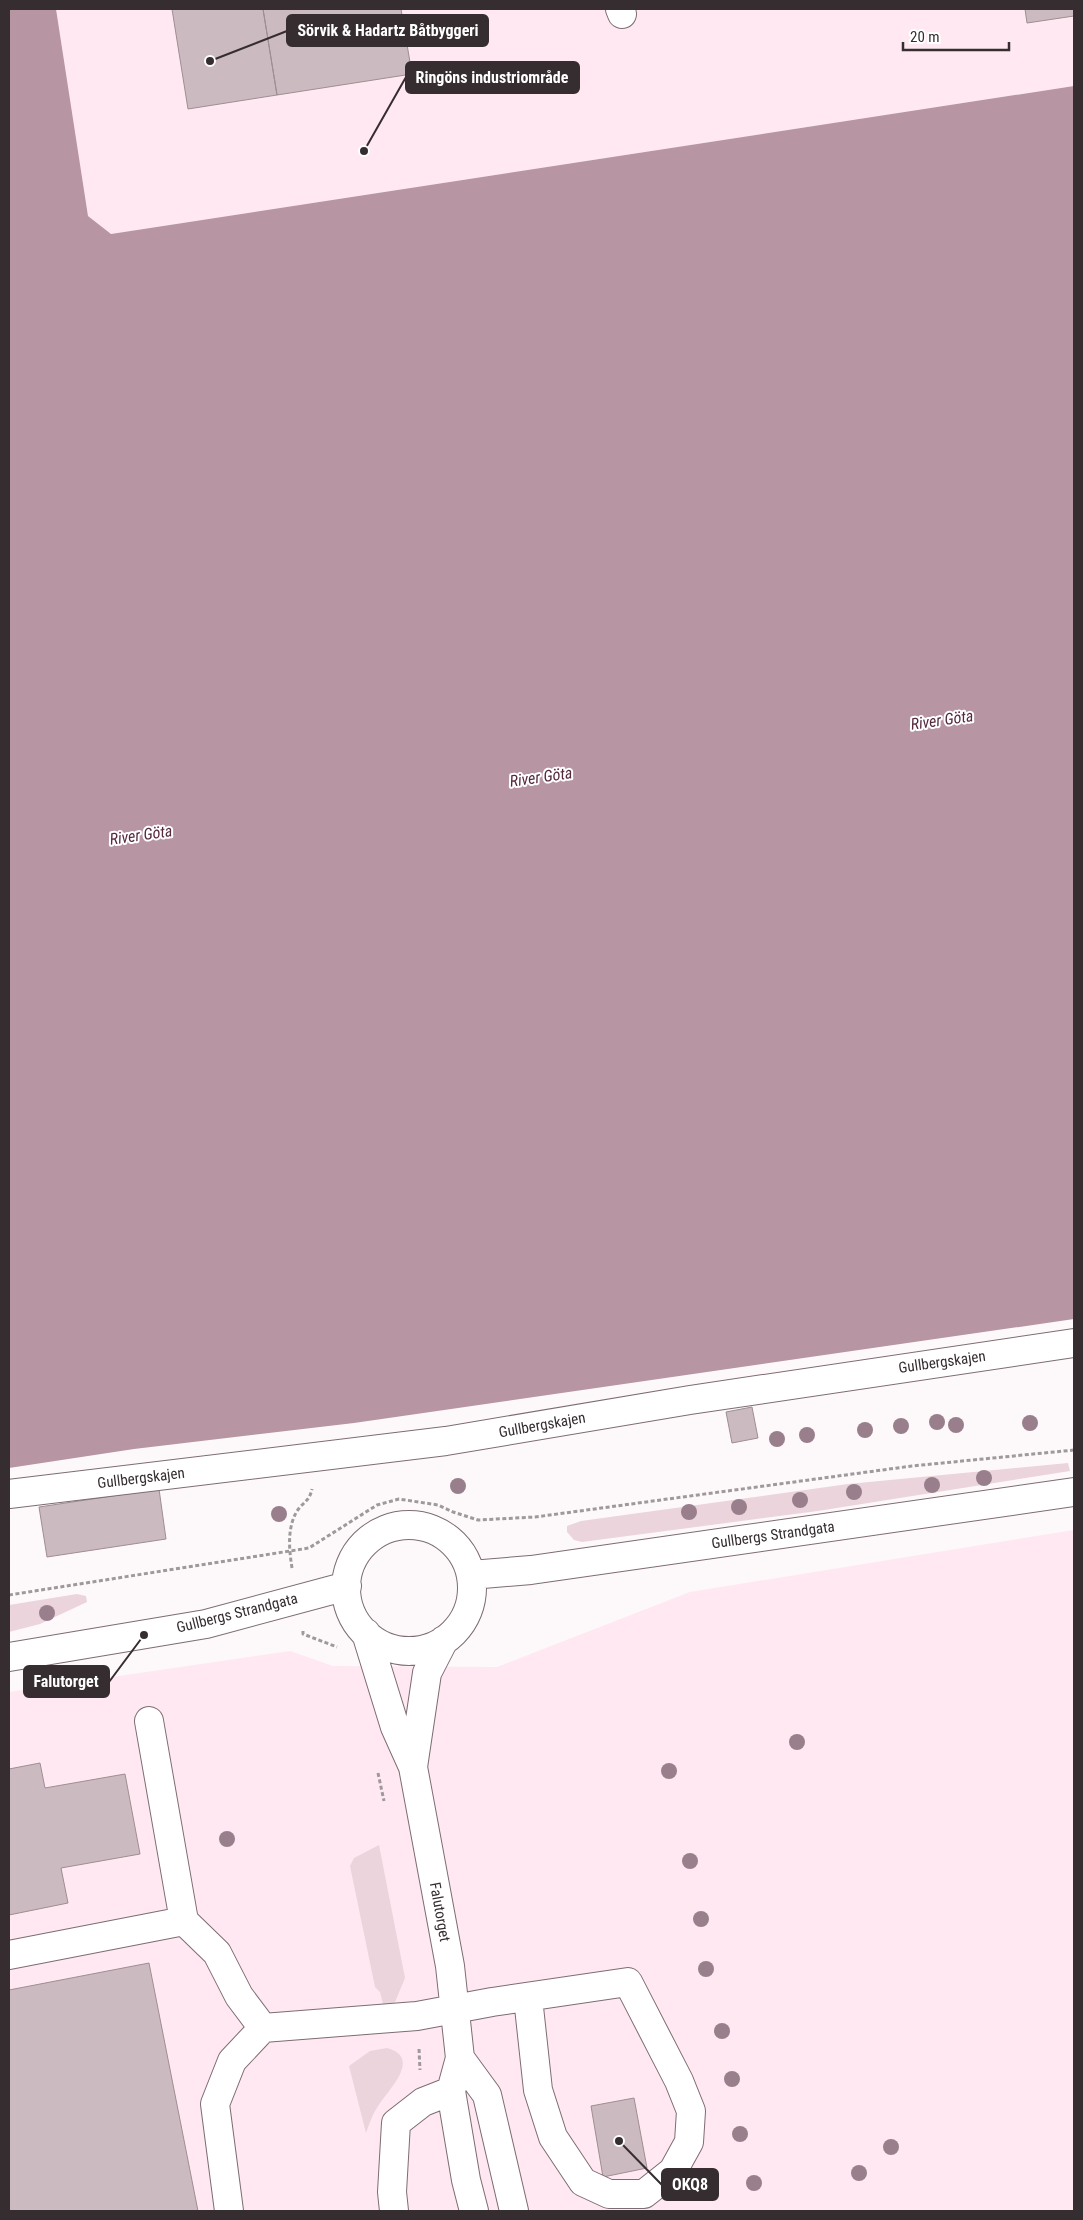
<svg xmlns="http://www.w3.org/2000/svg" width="1083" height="2220" font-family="'Roboto Condensed',sans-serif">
  <rect width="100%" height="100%" fill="#fdf9fa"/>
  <path fill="#ffe8f1" d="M56,9H1074V86L111,234L88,216Z
    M1074,1530V2211H9V1692L290,1651L333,1666L497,1667L690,1592Z"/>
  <path fill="#ecd4dd" d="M1068,1463L1070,1471L818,1511L582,1542L574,1540L567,1532V1526L581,1521L848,1484Z
    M77,1594L86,1596L87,1602L40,1624L9,1632V1605Z
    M379,1845L405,1978L395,2002L391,2006L383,2004L380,1992L375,1987L350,1866L354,1858Z
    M387,2048C424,2058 386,2092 377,2108C372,2115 369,2125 366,2133L349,2066L370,2051Z"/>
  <path fill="#b795a3" d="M9,9H56L88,216L111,234L1074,86V1319L354,1423L134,1449L9,1468Z"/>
  <path fill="#ccbac1" stroke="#9f8d94" d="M172,9H263L277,95L188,109Z
    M263,9H401L412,74L277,95Z
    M1025,9H1074V16L1027,23Z
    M752,1407L758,1438L732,1443L726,1412Z
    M159,1489L166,1539L47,1557L39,1507Z
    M40,1763L45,1788L125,1774L140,1854L61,1868L68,1903L9,1915V1769Z
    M149,1963L198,2211H9V1990Z
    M634,2098L647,2168L603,2177L591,2106Z"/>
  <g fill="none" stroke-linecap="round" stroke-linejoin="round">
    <g stroke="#7d6c73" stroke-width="30">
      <path id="minor" d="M620,9L622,14
        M9,1494L446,1441L690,1400L1074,1343
        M346 1588a63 63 0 1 1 126 0a63 63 0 1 1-126 0Z
        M471,1575L531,1570L1074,1492
        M366,1633L395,1727L413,1767L450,1966L460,2058L451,2091L466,2180L474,2211
        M9,1657L206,1624L347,1586
        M149,1721L184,1921L217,1953L239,1996L263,2028L232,2061L215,2104L229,2211
        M413,1767L427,1673L444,1640
        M9,1955L184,1921
        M263,2028L417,2016L492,2002L628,1982L679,2081L691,2111L689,2142L673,2171L644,2194H609L583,2182L553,2137L538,2090L528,1998
        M460,2058L487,2095L514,2211
        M394,2211L392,2192L396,2123L423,2102L451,2091"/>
    </g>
    <path stroke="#9f999b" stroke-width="3" stroke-dasharray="4 2.5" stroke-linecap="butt" d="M292,1568C289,1549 287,1528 297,1511C304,1501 309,1502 312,1489
      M9,1595L309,1548L377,1505L399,1499L438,1505L453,1512L478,1520L535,1517L912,1466L1074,1450
      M303,1631V1634L337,1647
      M378,1773L384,1801
      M419,2049L420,2070"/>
    <use href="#minor" stroke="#fff" stroke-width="28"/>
  </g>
  <g fill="#997f8b">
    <circle cx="937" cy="1422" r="8"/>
    <circle cx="1030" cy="1423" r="8"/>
    <circle cx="956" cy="1425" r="8"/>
    <circle cx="901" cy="1426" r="8"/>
    <circle cx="865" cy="1430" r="8"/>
    <circle cx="807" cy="1435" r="8"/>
    <circle cx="777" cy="1439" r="8"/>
    <circle cx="984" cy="1478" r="8"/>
    <circle cx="932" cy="1485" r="8"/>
    <circle cx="458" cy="1486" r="8"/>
    <circle cx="854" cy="1492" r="8"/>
    <circle cx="800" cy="1500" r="8"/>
    <circle cx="739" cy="1507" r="8"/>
    <circle cx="689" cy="1512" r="8"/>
    <circle cx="279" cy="1514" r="8"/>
    <circle cx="47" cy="1613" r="8"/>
    <circle cx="797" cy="1742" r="8"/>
    <circle cx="669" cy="1771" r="8"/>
    <circle cx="227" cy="1839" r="8"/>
    <circle cx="690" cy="1861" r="8"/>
    <circle cx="701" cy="1919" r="8"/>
    <circle cx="706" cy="1969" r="8"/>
    <circle cx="722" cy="2031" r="8"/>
    <circle cx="732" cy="2079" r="8"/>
    <circle cx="740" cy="2134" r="8"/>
    <circle cx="891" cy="2147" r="8"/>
    <circle cx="859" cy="2173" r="8"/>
    <circle cx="754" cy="2183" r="8"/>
  </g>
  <g text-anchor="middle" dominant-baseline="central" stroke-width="4" stroke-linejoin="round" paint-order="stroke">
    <g font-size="15" fill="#352d30" stroke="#fff">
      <text transform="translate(942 1362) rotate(-8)">Gullbergskajen</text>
      <text transform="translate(542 1425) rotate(-10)">Gullbergskajen</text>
      <text transform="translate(141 1478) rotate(-7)">Gullbergskajen</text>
      <text transform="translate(773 1535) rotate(-8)">Gullbergs Strandgata</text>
      <text transform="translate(237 1613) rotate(-14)">Gullbergs Strandgata</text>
      <text transform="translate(440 1912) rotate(80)">Falutorget</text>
    </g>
    <g font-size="16" font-style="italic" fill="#56283e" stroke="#fff">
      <text transform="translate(942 720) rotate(-8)">River Göta</text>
      <text transform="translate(541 777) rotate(-8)">River Göta</text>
      <text transform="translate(141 835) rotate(-8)">River Göta</text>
    </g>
  </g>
  <path fill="none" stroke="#352d30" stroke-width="2" d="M210 61L287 31M364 151L406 77M144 1635L109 1682M619 2141L662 2185"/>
  <g fill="#352d30" stroke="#fff" stroke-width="2">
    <circle cx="210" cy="61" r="5"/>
    <circle cx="364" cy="151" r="5"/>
    <circle cx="144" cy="1635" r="5"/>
    <circle cx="619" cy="2141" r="5"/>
  </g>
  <g fill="#352d30" stroke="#352d30" stroke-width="2">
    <rect x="287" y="15" width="201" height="31" rx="5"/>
    <rect x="406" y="62" width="173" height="31" rx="5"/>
    <rect x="24" y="1666" width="85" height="31" rx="5"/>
    <rect x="662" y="2169" width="56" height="31" rx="5"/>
  </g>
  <g font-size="16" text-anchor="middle" font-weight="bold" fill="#fff">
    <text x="388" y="36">Sörvik &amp; Hadartz Båtbyggeri</text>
    <text x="492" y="83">Ringöns industriområde</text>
    <text x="66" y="1687">Falutorget</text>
    <text x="690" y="2190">OKQ8</text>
  </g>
  <rect width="1083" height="2220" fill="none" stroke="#352d30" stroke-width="20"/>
  <path d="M903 42v8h106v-8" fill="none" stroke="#352d30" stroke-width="2.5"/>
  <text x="910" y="42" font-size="15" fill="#352d30" stroke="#ffffff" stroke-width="4" paint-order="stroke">20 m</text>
</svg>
